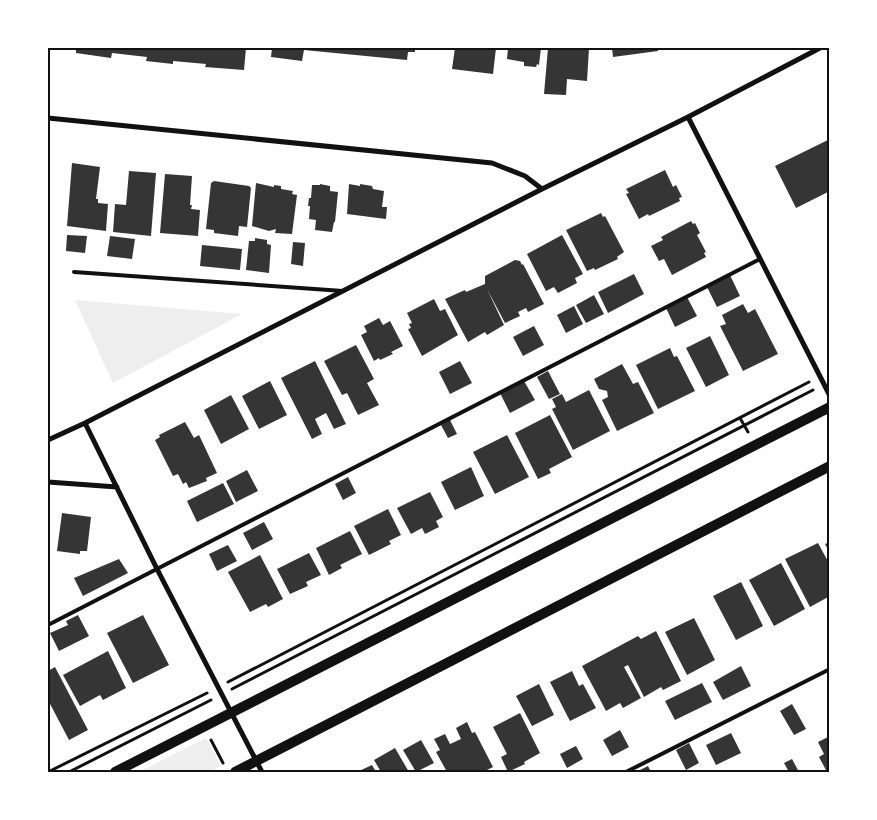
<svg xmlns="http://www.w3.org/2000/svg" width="877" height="820" font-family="'Golos Text',sans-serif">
  <rect width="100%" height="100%" fill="#fff"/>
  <path fill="#eee" d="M75,300L242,314L113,383Z
    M206,738L221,766L209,772H139Z"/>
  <path fill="#353535" d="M51,48H64V50Z
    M76,48H246L244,70L205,67L206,64L173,61V64L146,61L147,57L112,53L111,58L76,53Z
    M272,48H415V52H408L407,60L304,50L302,61L271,57Z
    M455,48H496L493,74L452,69Z
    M508,48H541L539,65L537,64L536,67L524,66V62L507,59Z
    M548,48H589L587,81L567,79L566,95L544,94Z
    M612,48H658V51L613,57Z
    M830,139V191L796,208L775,166Z
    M72,163L100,167L96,199H98V203L108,204L106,231L67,226Z
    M665,170L673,187L676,185L682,197L679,198L680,201L649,216L648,214L639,219L626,194L629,193L626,189Z
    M129,171L156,173L151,236L113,232L115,204L126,205Z
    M165,174L192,176L190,205H192L191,209L200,210L198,236L160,233Z
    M214,181L249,186L251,188L247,227L239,226L238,236L214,233V230L206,229L211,183Z
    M256,183L274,187V185L281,186V189L293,191L292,194L297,195L292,234L275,233L276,229L269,231L252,226Z
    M320,184L330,186V191L338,192L335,222H334L332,232L315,230L316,220L309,219L310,206H308L309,198H311L312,185H320Z
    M349,184L360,186V184L372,186L373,189L384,191L382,207H387L386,219L347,214Z
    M601,213L603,217L605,216L624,252L617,257L618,259L595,270L594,268L587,271L566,230Z
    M691,221L693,224L695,223L700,233L697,235L706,252L704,253L706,257L672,275L664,259L659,261L651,246L663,240L661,237Z
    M67,235L87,236L85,253L66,251Z
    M562,235L583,274L575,278L577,283L558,293L554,287L546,291L527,254Z
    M110,236L135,239L132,259L107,256Z
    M255,238L267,240V244L271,245L269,273L246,270L249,241H255Z
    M293,242L305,243L303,266L291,264Z
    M202,245L242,249L240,270L200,266Z
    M515,260L520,261L522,265L523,264L544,304L528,312L526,308L518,312L520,316L505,323L487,289L504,325L487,335L485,332L468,342L445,299L465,290L466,292L485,284V276Z
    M634,274L644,294L608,313L598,292Z
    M730,275L740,296L717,307L707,287Z
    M594,295L604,314L586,323L576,305Z
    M687,297L697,316L675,327L666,308Z
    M434,299L440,311L445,309L458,335L422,356L408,329L411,328L409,324L412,323L407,313Z
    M743,304L748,313L755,309L778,354L743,371L720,326L726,324L722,315Z
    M574,306L583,324L566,333L557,315Z
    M379,318L383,325L390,321L403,346L391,352L393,354L380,360L379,358L374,361L361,335L367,332L364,326Z
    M534,326L544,345L523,356L513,337Z
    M710,336L729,375L706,387L686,348Z
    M356,345L374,379L367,383L379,405L358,415L347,393L342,395L324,361Z
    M670,348L674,357L677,356L695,391L658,409L636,365Z
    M315,361L346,424L334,429L326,413L315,419L322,434L312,439L281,378Z
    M460,361L472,383L450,394L439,372Z
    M622,364L633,384L638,382L654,413L617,431L602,400L608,397L607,391L599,389L594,379Z
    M548,371L560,394L549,399L537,377Z
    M270,381L287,415L259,429L242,396Z
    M524,381L535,400L510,413L500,393Z
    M589,390L610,431L573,450L552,409L556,407L552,399L562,394L566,402Z
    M231,395L249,429L221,444L204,410Z
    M550,415L572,457L549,469L551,473L538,479L515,433Z
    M450,420L457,434L448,438L441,425Z
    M185,422L194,438L199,435L217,473L206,478L207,481L189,488L186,482L183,484L178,474L173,476L155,440L160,437L159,435Z
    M507,435L529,477L495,494L473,452Z
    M471,467L484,496L455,510L441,482Z
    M247,470L258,491L236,502L226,481Z
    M348,477L356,493L343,500L335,484Z
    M223,483L234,504L197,522L187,501Z
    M430,492L443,517L436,521L439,527L425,534L422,528L411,534L397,508Z
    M388,509L401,535L389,541L391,544L369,555L354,526Z
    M62,513L91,517L87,551H80V554L57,551Z
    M264,522L273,539L252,550L243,533Z
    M350,531L362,554L340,565L342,568L329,575L316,548Z
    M830,542V553L825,544Z
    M818,543L830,565V596L810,607L785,559Z
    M228,545L237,561L217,571L209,554Z
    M309,553L321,575L306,582L308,586L290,594L277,569Z
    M260,555L283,599L268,607L266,604L250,612L228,572Z
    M119,559L128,573L83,596L74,578Z
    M781,563L805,609L774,626L749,580Z
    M741,582L763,626L736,640L713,596Z
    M78,615L89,636L59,651L50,633L68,625L66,621Z
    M143,615L169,665L133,683L107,633Z
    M694,618L715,660L687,675L665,632Z
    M656,631L681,681L663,690L661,687L644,697L628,665L624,667L641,698L623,708L620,703L606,711L582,666L638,636L641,639Z
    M108,651L126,688L103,700L100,695L80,706L63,675Z
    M741,666L751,686L723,700L713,682Z
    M55,667L88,730L69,740L48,700V671Z
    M572,671L579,686L583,684L596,708L570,721L550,682Z
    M702,683L712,702L675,720L665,701Z
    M539,684L554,715L532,726L516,696Z
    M792,704L806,729L794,735L780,711Z
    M520,713L540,753L524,762L525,764L508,772L501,757L507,754L493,727Z
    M467,722L472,733L475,732L493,767L485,771L486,772H447L436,752L440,750L434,739L445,734L450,744L461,739L456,728Z
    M620,730L629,747L612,756L603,740Z
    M731,733L741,753L716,765L706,745Z
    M830,736V772H827L819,757L824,754L818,742Z
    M421,740L434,763L416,772L403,750Z
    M689,743L699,763L686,770L676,750Z
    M576,746L583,759L567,768L560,754Z
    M395,748L409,772H381L374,760Z
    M792,759L799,772H789L784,763Z
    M372,765L376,772H357Z
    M648,766L651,772H636Z"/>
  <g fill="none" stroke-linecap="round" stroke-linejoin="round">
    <path stroke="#111" stroke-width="3" d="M740,418L748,432
      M228,682L809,382
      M232,689L813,390
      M211,740L223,763
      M48,772L207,693
      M69,772L211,700"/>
    <path stroke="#111" stroke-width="4" d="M74,272L343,291
      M48,625L760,259
      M626,772L830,669"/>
    <path stroke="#111" stroke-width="5" d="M688,117L830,396
      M48,118L492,163L525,176L542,189
      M85,423L157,569L262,772
      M48,440L85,423L542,189L688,117L820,48
      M48,482L117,487"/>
    <path stroke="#111" stroke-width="10" d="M115,772L830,407
      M235,772L830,466"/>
  </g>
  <rect width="877" height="820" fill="none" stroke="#ffffff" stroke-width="98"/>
  <rect x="49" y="49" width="779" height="722" fill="none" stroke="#111" stroke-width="2"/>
</svg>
